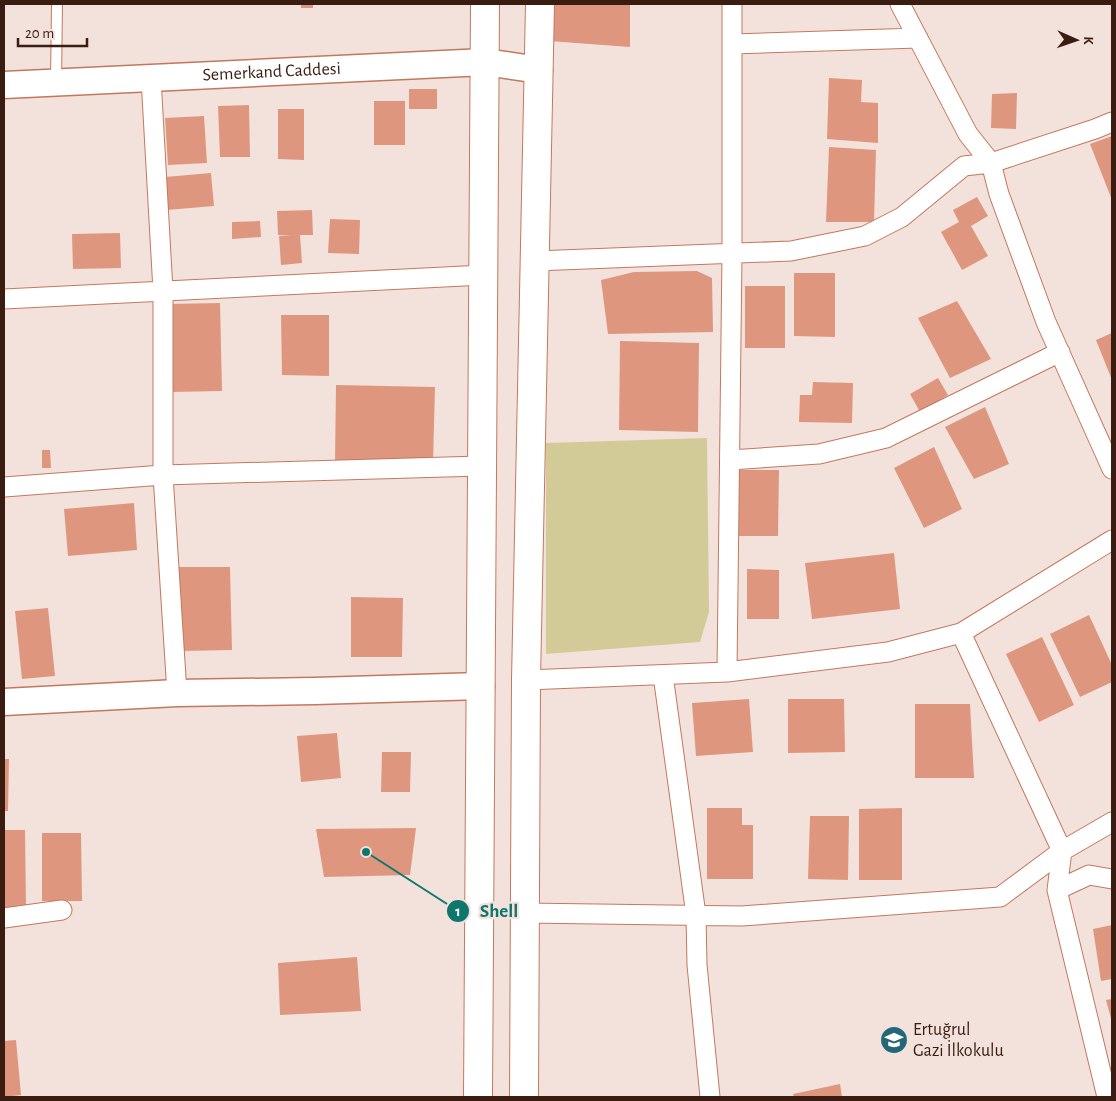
<svg xmlns="http://www.w3.org/2000/svg" width="1116" height="1101" font-family="'Alegreya Sans',sans-serif">
  <rect width="100%" height="100%" fill="#f3e2dc"/>
  <path fill="#d3cb97" d="M707,438L709,612L700,642L546,654V443Z"/>
  <path fill="#de977e" d="M301,4H313V8H301Z
    M549,4H630V47L549,41Z
    M829,78L862,80L861,102L878,103V143L827,139Z
    M409,89H437V109H409Z
    M1017,93L1016,129L991,128L992,94Z
    M374,101H405V145H374Z
    M249,105L250,157H220L218,106Z
    M278,109H304V160L278,159Z
    M204,116L207,163L168,165L165,118Z
    M1112,136V200L1090,144Z
    M829,147L876,150L874,222H826Z
    M211,173L214,206L167,210L165,177Z
    M977,197L988,216L971,226L988,256L962,270L941,232L959,222L953,210Z
    M312,210L313,235H300L302,263L281,265L279,236L291,235H278L277,211Z
    M330,219L360,220L359,254L328,253Z
    M260,221L261,237L232,239V222Z
    M120,233L121,268L73,269L72,234Z
    M697,271L712,278L713,332L608,334L601,280L634,272Z
    M794,273H835V337L794,336Z
    M745,286H785V348H745Z
    M957,301L991,359L950,378L918,318Z
    M220,303L222,391L171,392L169,304Z
    M281,315H329V376L282,375Z
    M1112,333V380L1096,340Z
    M620,341L699,343L698,432L619,430Z
    M938,378L948,395L920,412L910,394Z
    M813,382L853,383L852,423L799,422L800,395H812Z
    M336,385L435,387L433,463L335,462Z
    M985,407L1009,464L974,479L945,427Z
    M934,447L962,509L924,528L894,468Z
    M42,450H50L51,468H42Z
    M737,470H779L778,536H737Z
    M134,503L137,550L68,556L64,509Z
    M894,553L900,609L812,619L805,563Z
    M179,567H230L232,650L180,651Z
    M747,569L779,570V619H747Z
    M351,597L403,598L402,657H351Z
    M48,608L55,676L22,679L15,611Z
    M1089,615L1112,665V682L1080,697L1050,634Z
    M1042,637L1074,705L1039,722L1006,654Z
    M749,699L753,752L696,756L692,703Z
    M788,699H844L845,752L788,753Z
    M915,704H970L974,778H915Z
    M337,733L341,778L301,782L297,736Z
    M382,752H411L410,792H381Z
    M4,759H9L8,811H4Z
    M707,808H742V825H753V879H707Z
    M902,808V880H859V809Z
    M810,816H849L848,880L808,879Z
    M416,828L410,875L324,877L316,829Z
    M4,830H25L26,907L4,908Z
    M42,833H81L82,901H42Z
    M1112,925V979L1101,981L1093,929Z
    M357,957L361,1011L280,1015L278,963Z
    M1112,999V1022L1106,1000Z
    M16,1040L21,1095L4,1097V1041Z
    M840,1084L842,1097H794L793,1094Z"/>
  <g fill="none" stroke-linecap="round" stroke-linejoin="round">
    <g stroke="#c3785e" stroke-width="12">
      <path id="lane" d="M56,82L57,4"/>
    </g>
    <g stroke="#c3785e" stroke-width="21">
      <path id="street" d="M900,4L968,134L991,163L999,194L1046,322L1112,469
        M732,44L918,38
        M151,78L163,291V475L177,693
        M535,261L791,251L865,236L902,217L964,166L991,163L1095,129L1112,122
        M4,299L484,275
        M730,460L819,454L886,438L1060,352
        M4,487L163,475L481,466
        M961,633L1062,851L1057,890L1107,1097
        M727,672L732,254V4
        M663,675L696,915L697,965L710,1097
        M526,680L727,672L888,652L961,633L1112,540
        M1057,890L1089,875L1112,879
        M524,913L742,916L1000,897L1062,851L1112,822
        M4,918L62,910"/>
    </g>
    <g stroke="#c3785e" stroke-width="29">
      <g id="secondary">
        <path id="s1" d="M4,85L485,62L539,70"/>
        <path d="M4,702L177,693L315,691L481,686"/>
      </g>
    </g>
    <g stroke="#c3785e" stroke-width="30">
      <path id="primary" d="M478,1097L485,4
        M524,1097L526,680L540,4"/>
    </g>
    <use href="#lane" stroke="#fff" stroke-width="10"/>
    <use href="#street" stroke="#fff" stroke-width="19"/>
    <use href="#secondary" stroke="#fff" stroke-width="26"/>
    <use href="#primary" stroke="#fff" stroke-width="28"/>
  </g>
  <defs>
    <g id="school-disc" transform="scale(1.4375)"><circle r="9.5" fill="#246679" stroke="#f3e2dc"/><path d="M0-5L7-2L0 1L-7-2ZM-4 1L0 2.5L4 1V4Q0 6-4 4Z" fill="#fff"/></g>
  </defs>
  <g fill-rule="evenodd">
    <use href="#school-disc" x="894" y="1040"/>
  </g>
  <g text-anchor="middle" dominant-baseline="central" stroke-width="4.5" stroke-linejoin="round" paint-order="stroke">
    <g font-size="18" fill="#3a1c11" stroke="#f3e2dc">
      <text stroke="none"><textPath href="#s1" startOffset="268">Semerkand Caddesi</textPath></text>
    </g>
    <g font-size="18" fill="#3a1c11" stroke="#f3e2dc" text-anchor="start">
      <text x="913" y="1030">Ertuğrul<tspan x="913" dy="21">Gazi İlkokulu</tspan></text>
    </g>
  </g>
  <path fill="none" stroke="#0f766e" stroke-width="2" d="M366 852L458 911"/>
  <g fill="#0f766e" stroke="#f3e2dc" stroke-width="2">
    <circle cx="366" cy="852" r="5"/>
    <circle cx="458" cy="911" r="12"/>
  </g>
  <g font-size="15" text-anchor="middle" font-weight="bold" fill="#fff">
    <text x="458" y="916">1</text>
  </g>
  <g font-size="19" text-anchor="middle" font-weight="bold" fill="#0f766e" stroke="#f3e2dc" stroke-width="4.5" stroke-linejoin="round" paint-order="stroke">
    <text x="499" y="917">Shell</text>
  </g>
  <rect width="1116" height="1101" fill="none" stroke="#3a1c11" stroke-width="10"/>
  <g transform="translate(1076 40) rotate(92)" stroke="#f3e2dc" stroke-width="4" paint-order="stroke">
  <path d="M0-4L9 19L0 12L-9 19Z" fill="#3a1c11"/>
  <text y="-8" font-size="14" font-weight="bold" text-anchor="middle" fill="#3a1c11">K</text>
  </g>
  <path d="M18 38v8h69v-8" fill="none" stroke="#3a1c11" stroke-width="2.5"/>
  <text x="25" y="38" font-size="15" fill="#3a1c11" stroke="#f3e2dc" stroke-width="4" paint-order="stroke">20 m</text>
</svg>
